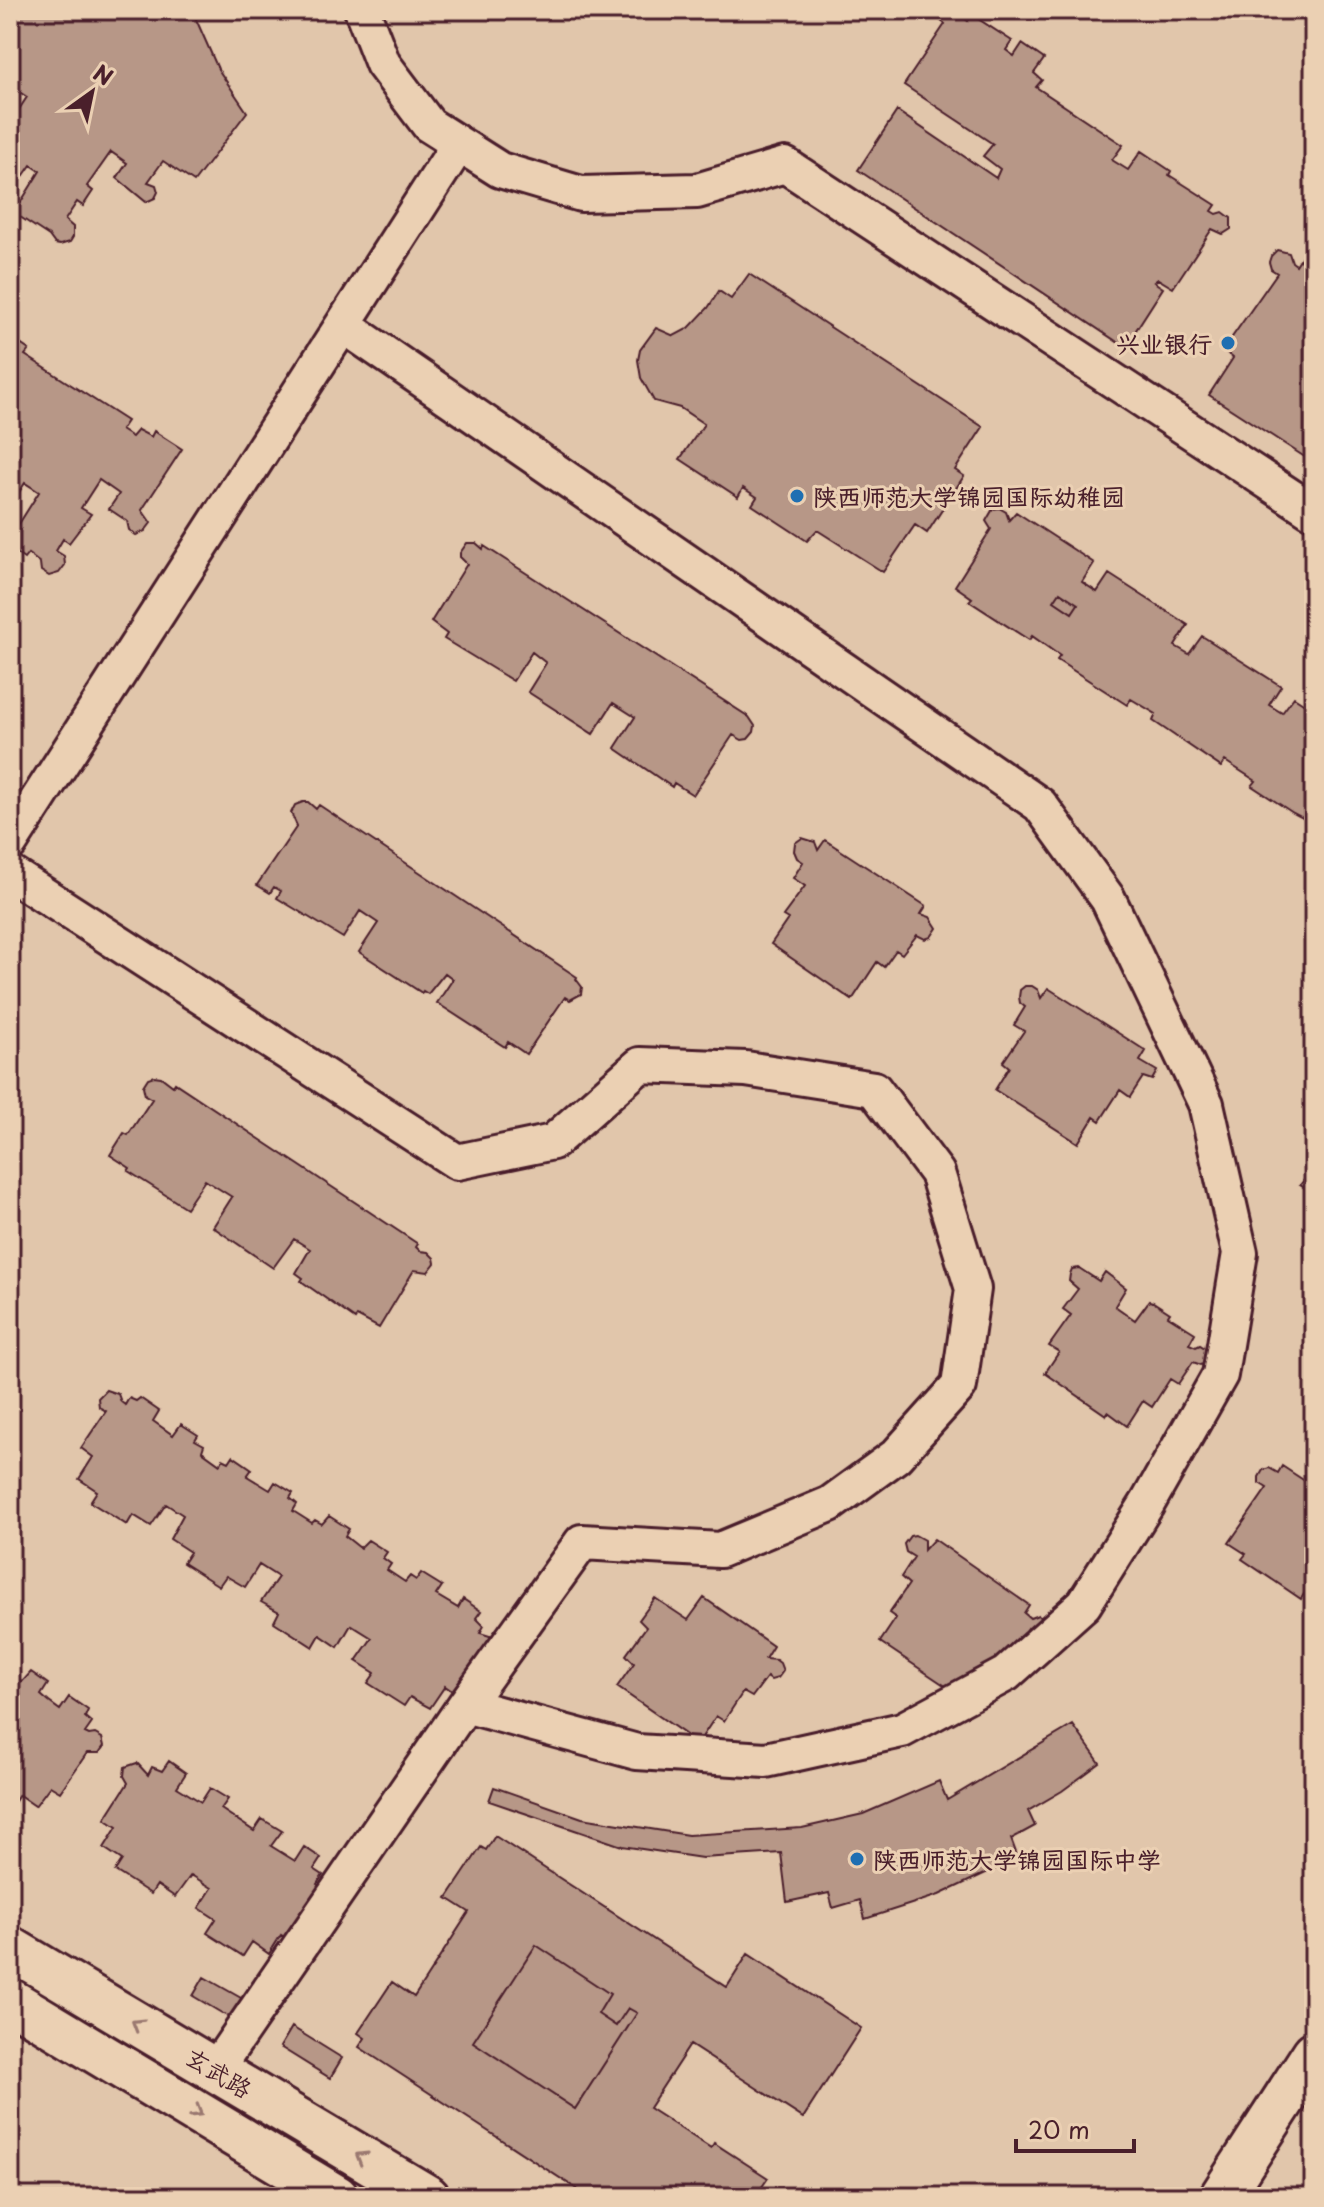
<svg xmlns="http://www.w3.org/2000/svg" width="1324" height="2207" font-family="'Playpen Sans','LXGW WenKai TC',sans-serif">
  <rect width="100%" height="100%" fill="#e1c6ab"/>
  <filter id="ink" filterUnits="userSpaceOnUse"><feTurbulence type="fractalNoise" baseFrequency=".0125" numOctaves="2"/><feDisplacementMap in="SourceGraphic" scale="16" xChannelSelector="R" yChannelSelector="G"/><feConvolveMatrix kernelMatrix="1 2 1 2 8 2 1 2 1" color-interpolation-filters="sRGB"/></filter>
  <g filter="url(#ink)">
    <path fill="#b79787" stroke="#4a1f2b" stroke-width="2" fill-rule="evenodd" d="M10,10H192L218,69L247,112L194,182L163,161L148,182L156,185L158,192L155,198L146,202L117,178L127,163L111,152L87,186L93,191L83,206L77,202L65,220L73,227V237L70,242L60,245L55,244L49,236L14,213L40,171L31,165L10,195V123L27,97L10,86Z
      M957,10V13L968,21L972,15L1012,41L1006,50L1014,56L1022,44L1044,59L1034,73L1042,80L1036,87L1123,145L1112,160L1128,170L1141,151L1171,171L1169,175L1216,205L1212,211L1217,214L1223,212L1231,218V229L1223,234L1212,229L1173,288L1158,279L1154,282L1163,288L1125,347L858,170L897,111L996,178L1000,169L983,156L993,144L904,85L945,24L935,16V10Z
      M1277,250L1289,253L1292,262L1296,265L1302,256L1314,265V463L1209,395L1233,358L1223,350L1277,273L1271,269L1269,262L1271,256Z
      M749,274L983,427L955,470L964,476L927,533L915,525L883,572L817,530L807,541L752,505L757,497L743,488L738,497L680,459L704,424L680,408L654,401L641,378L638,360L640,350L656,328L674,336L689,328L708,308L719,291L731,299Z
      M10,337L29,350L25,355L127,421L121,430L132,437L138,430L151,437L154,431L182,449L142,510L151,523L145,531L136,535L129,530L127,521L109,509L119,494L99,480L81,508L91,514L69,543L63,539L56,551L64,556L65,565L59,573L49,576L41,571L40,563L28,554L24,559L10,549V538L39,492L25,483L10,506Z
      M999,508L1006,512L1009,520L1016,512L1094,563L1082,582L1097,592L1109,574L1188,625L1175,646L1189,654L1202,636L1281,686L1269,705L1282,713L1294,697L1314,710V820L1310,822L1293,813L1252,786L1256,781L1225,761L1221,767L1153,721L1156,714L1131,699L1127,705L1057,660L1060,656L1032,636L1029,640L969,601L972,598L955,586L991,529L986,521L993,509ZM1060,592L1078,604L1072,613L1054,601Z
      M467,543H476L483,549L484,546L749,717L755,726L754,732L748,739L742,740L733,735L693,795L674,783L672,787L615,748L635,717L613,703L593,734L528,692L546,663L532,652L513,681L444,639L447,634L431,622L467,564L460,557V553Z
      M1060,592L1078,604L1072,613L1054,601Z
      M303,802H308L316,809L319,805L577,977L576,979L582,987L581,994L570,1000L565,997L526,1054L508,1042L505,1047L437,1003L453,979L445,973L428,994L423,991L422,993L359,952L378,923L360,911L343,938L277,898L281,891L274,887L270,893L257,885L297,826L291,813L295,805Z
      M802,838L815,842L818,850L825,840L926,906L921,914L930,917L937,928L931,937L925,939L917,935L902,954L896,950L884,967L877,962L852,1000L771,944L788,919L783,916L805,886L793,878L803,862L797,858L794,851L795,843Z
      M1025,986H1032L1038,990L1041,998L1048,988L1098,1020L1146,1051L1140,1061L1157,1071L1152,1080L1143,1077L1130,1097L1120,1090L1100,1121L1094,1117L1078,1143L995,1090L1009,1067L1003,1062L1024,1031L1014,1025L1025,1007L1020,1003L1019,997L1020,990Z
      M154,1076L161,1077L173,1086L175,1083L418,1244L416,1247L420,1251L428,1252L434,1258L435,1263L428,1272L414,1270L379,1328L357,1316L355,1319L301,1281L303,1278L296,1273L310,1249L294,1239L273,1268L213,1227L232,1197L205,1180L186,1208L128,1171L130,1168L110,1155L124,1133L128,1135L152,1099L145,1095L143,1086L148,1078Z
      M1314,1168V1194L1300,1185Z
      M1079,1268L1099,1281L1105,1272L1126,1288L1115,1306L1135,1320L1149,1301L1153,1302L1170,1313L1168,1316L1195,1333L1189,1344L1196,1347L1200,1345L1208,1350L1206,1363L1201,1365L1193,1362L1178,1384L1170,1379L1152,1407L1143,1401L1127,1426L1108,1412L1106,1415L1045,1373L1059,1352L1049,1346L1071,1315L1063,1309L1078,1289L1069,1281L1070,1274L1072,1269Z
      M106,1390L118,1394L121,1402L125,1405L129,1398L136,1401L140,1398L159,1411L153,1421L173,1435L181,1424L198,1435L195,1440L204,1445L202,1451L220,1464L223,1459L229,1462L233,1456L252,1469L247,1476L270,1490L275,1482L293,1493L290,1498L297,1504L293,1511L312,1523L315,1520L322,1524L329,1516L349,1529L345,1536L360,1548L368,1540L387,1552L383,1558L391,1564L387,1570L405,1582L410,1576L416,1580L421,1573L442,1586L436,1595L458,1608L463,1599L481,1611L476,1618L484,1626L480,1633L493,1637L455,1693L445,1686L430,1708L410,1697L404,1706L368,1683L375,1673L356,1661L372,1638L351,1625L338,1647L320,1635L313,1647L274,1622L279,1612L261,1602L278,1577L259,1565L245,1587L226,1576L219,1586L183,1563L190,1552L170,1539L183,1515L166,1504L151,1526L133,1515L127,1525L90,1502L97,1491L79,1479L93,1457L81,1448L106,1411L99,1407L98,1398Z
      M1282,1466L1314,1487V1602L1304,1594L1301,1599L1242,1559L1246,1554L1229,1543L1267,1488L1259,1483V1477L1263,1470L1269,1468L1278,1473Z
      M915,1535L924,1540V1550L934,1539L1029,1605L1024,1613L1030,1618L1038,1615L1045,1625L1035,1633L1028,1628L1013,1650L1008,1647L962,1697L880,1642L896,1618L889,1613L909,1584L901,1577L914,1557L906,1552L904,1544L910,1536Z
      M655,1598L688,1620L704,1598L773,1646L765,1659L776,1660L780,1663L783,1671L778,1678L771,1680L767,1677L752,1697L743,1692L724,1721L716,1716L698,1743L617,1687L634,1663L626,1655L646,1627L639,1620Z
      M31,1672L48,1684L41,1695L49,1702L60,1710L69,1697L88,1710L85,1717L92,1723L85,1733L89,1735L95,1734L102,1738L104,1746L99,1753H87L60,1792L50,1786L35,1806L19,1795L12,1806L10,1673L22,1682Z
      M1073,1725L1100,1763L1062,1791L1028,1811L1035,1826L1011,1839L1018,1858L939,1895L865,1919L860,1900L833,1908L829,1893L787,1902L781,1853L702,1858L622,1846L489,1801L494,1787L582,1818L688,1835L802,1828L863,1814L939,1781L947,1800Z
      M169,1761L186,1773L177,1787L201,1802L210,1788L228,1799L221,1809L254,1831L262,1819L282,1831L271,1846L295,1861L304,1847L321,1858L314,1869L323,1875L317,1884L323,1888L292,1942L281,1935L269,1954L252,1942L243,1956L207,1933L216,1919L199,1908L212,1888L191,1875L175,1897L157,1885L151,1894L115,1871L122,1860L104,1848L117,1827L105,1819L128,1783L124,1776L125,1767L137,1763L148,1775L152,1767L162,1771Z
      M495,1836L727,1987L748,1954L861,2028L803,2118L690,2045L649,2108L711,2148L714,2143L768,2178L755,2197H589L359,2047L365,2038L358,2033L392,1982L414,1997L469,1912L447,1898L481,1847L486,1850ZM536,1945L610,1994L598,2014L616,2026L628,2008L637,2013L575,2109L473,2042Z
      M536,1945L610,1994L598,2014L616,2026L628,2008L637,2013L575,2109L473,2042Z
      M204,1977L264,2011L252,2031L193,1996Z
      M292,2027L342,2058L330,2078L280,2047Z"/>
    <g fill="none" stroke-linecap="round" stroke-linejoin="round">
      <g stroke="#4a1f2b" stroke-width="40">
        <path id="minor" d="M362,10L383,64L429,125L500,170L581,194L697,191L785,165L1314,512
          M343,325L1040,805L1108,899L1206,1104L1240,1253L1220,1375L1147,1504L1084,1604L1006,1674L902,1730L766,1760L637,1752L465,1705
          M10,843L459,144
          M10,873L457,1162L553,1142L640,1065L746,1069L874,1089L937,1173L973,1289L959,1386L896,1456L830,1504L720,1550L582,1542L465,1705L215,2070"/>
      </g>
      <g stroke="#4a1f2b" stroke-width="48">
        <path id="tertiary" d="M10,1948L428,2197
          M10,2000L337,2197
          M1221,2197L1314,2053"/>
      </g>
      <use href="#minor" stroke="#ebd0b3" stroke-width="34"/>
      <use href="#tertiary" stroke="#ebd0b3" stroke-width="42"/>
    </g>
    <defs><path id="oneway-chevron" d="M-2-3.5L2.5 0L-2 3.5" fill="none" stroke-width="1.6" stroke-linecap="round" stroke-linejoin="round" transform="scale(2)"/></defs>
    <g stroke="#9a786f">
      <use href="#oneway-chevron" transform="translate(137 2024) rotate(-149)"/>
      <use href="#oneway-chevron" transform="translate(197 2112) rotate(31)"/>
      <use href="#oneway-chevron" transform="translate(361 2157) rotate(-149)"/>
    </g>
  </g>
  <g fill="#1f6fb2" stroke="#ebd0b3" stroke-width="3">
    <circle cx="1228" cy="343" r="8"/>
    <circle cx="797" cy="496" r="8"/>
    <circle cx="857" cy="1859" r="8"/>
  </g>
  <g text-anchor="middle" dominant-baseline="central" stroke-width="6" stroke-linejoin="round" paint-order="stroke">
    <g font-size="24" font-weight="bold" fill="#4a1f2b" stroke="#ebd0b3" text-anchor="start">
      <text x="1212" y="343" text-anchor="end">兴业银行</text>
      <text x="813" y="496">陕西师范大学锦园国际幼稚园</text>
      <text x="873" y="1859">陕西师范大学锦园国际中学</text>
    </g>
    <g font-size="24" fill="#4a1f2b" stroke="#ebd0b3">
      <text transform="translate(219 2072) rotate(31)">玄武路</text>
    </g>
  </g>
  <rect width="1324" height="2207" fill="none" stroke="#ebd0b3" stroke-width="40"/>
  <rect x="20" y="20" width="1284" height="2167" fill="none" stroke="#4a1f2b" stroke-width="3" filter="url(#ink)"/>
  <g transform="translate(92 92) rotate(33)" stroke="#ebd0b3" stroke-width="6" paint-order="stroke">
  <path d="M0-6L14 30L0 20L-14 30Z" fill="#4a1f2b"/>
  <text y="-12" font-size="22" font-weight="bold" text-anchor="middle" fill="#4a1f2b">N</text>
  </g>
  <path d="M1016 2139v12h118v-12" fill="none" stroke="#4a1f2b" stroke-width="4"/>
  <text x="1028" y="2139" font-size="24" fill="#4a1f2b" stroke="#ebd0b3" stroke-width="6" paint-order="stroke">20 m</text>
</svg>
